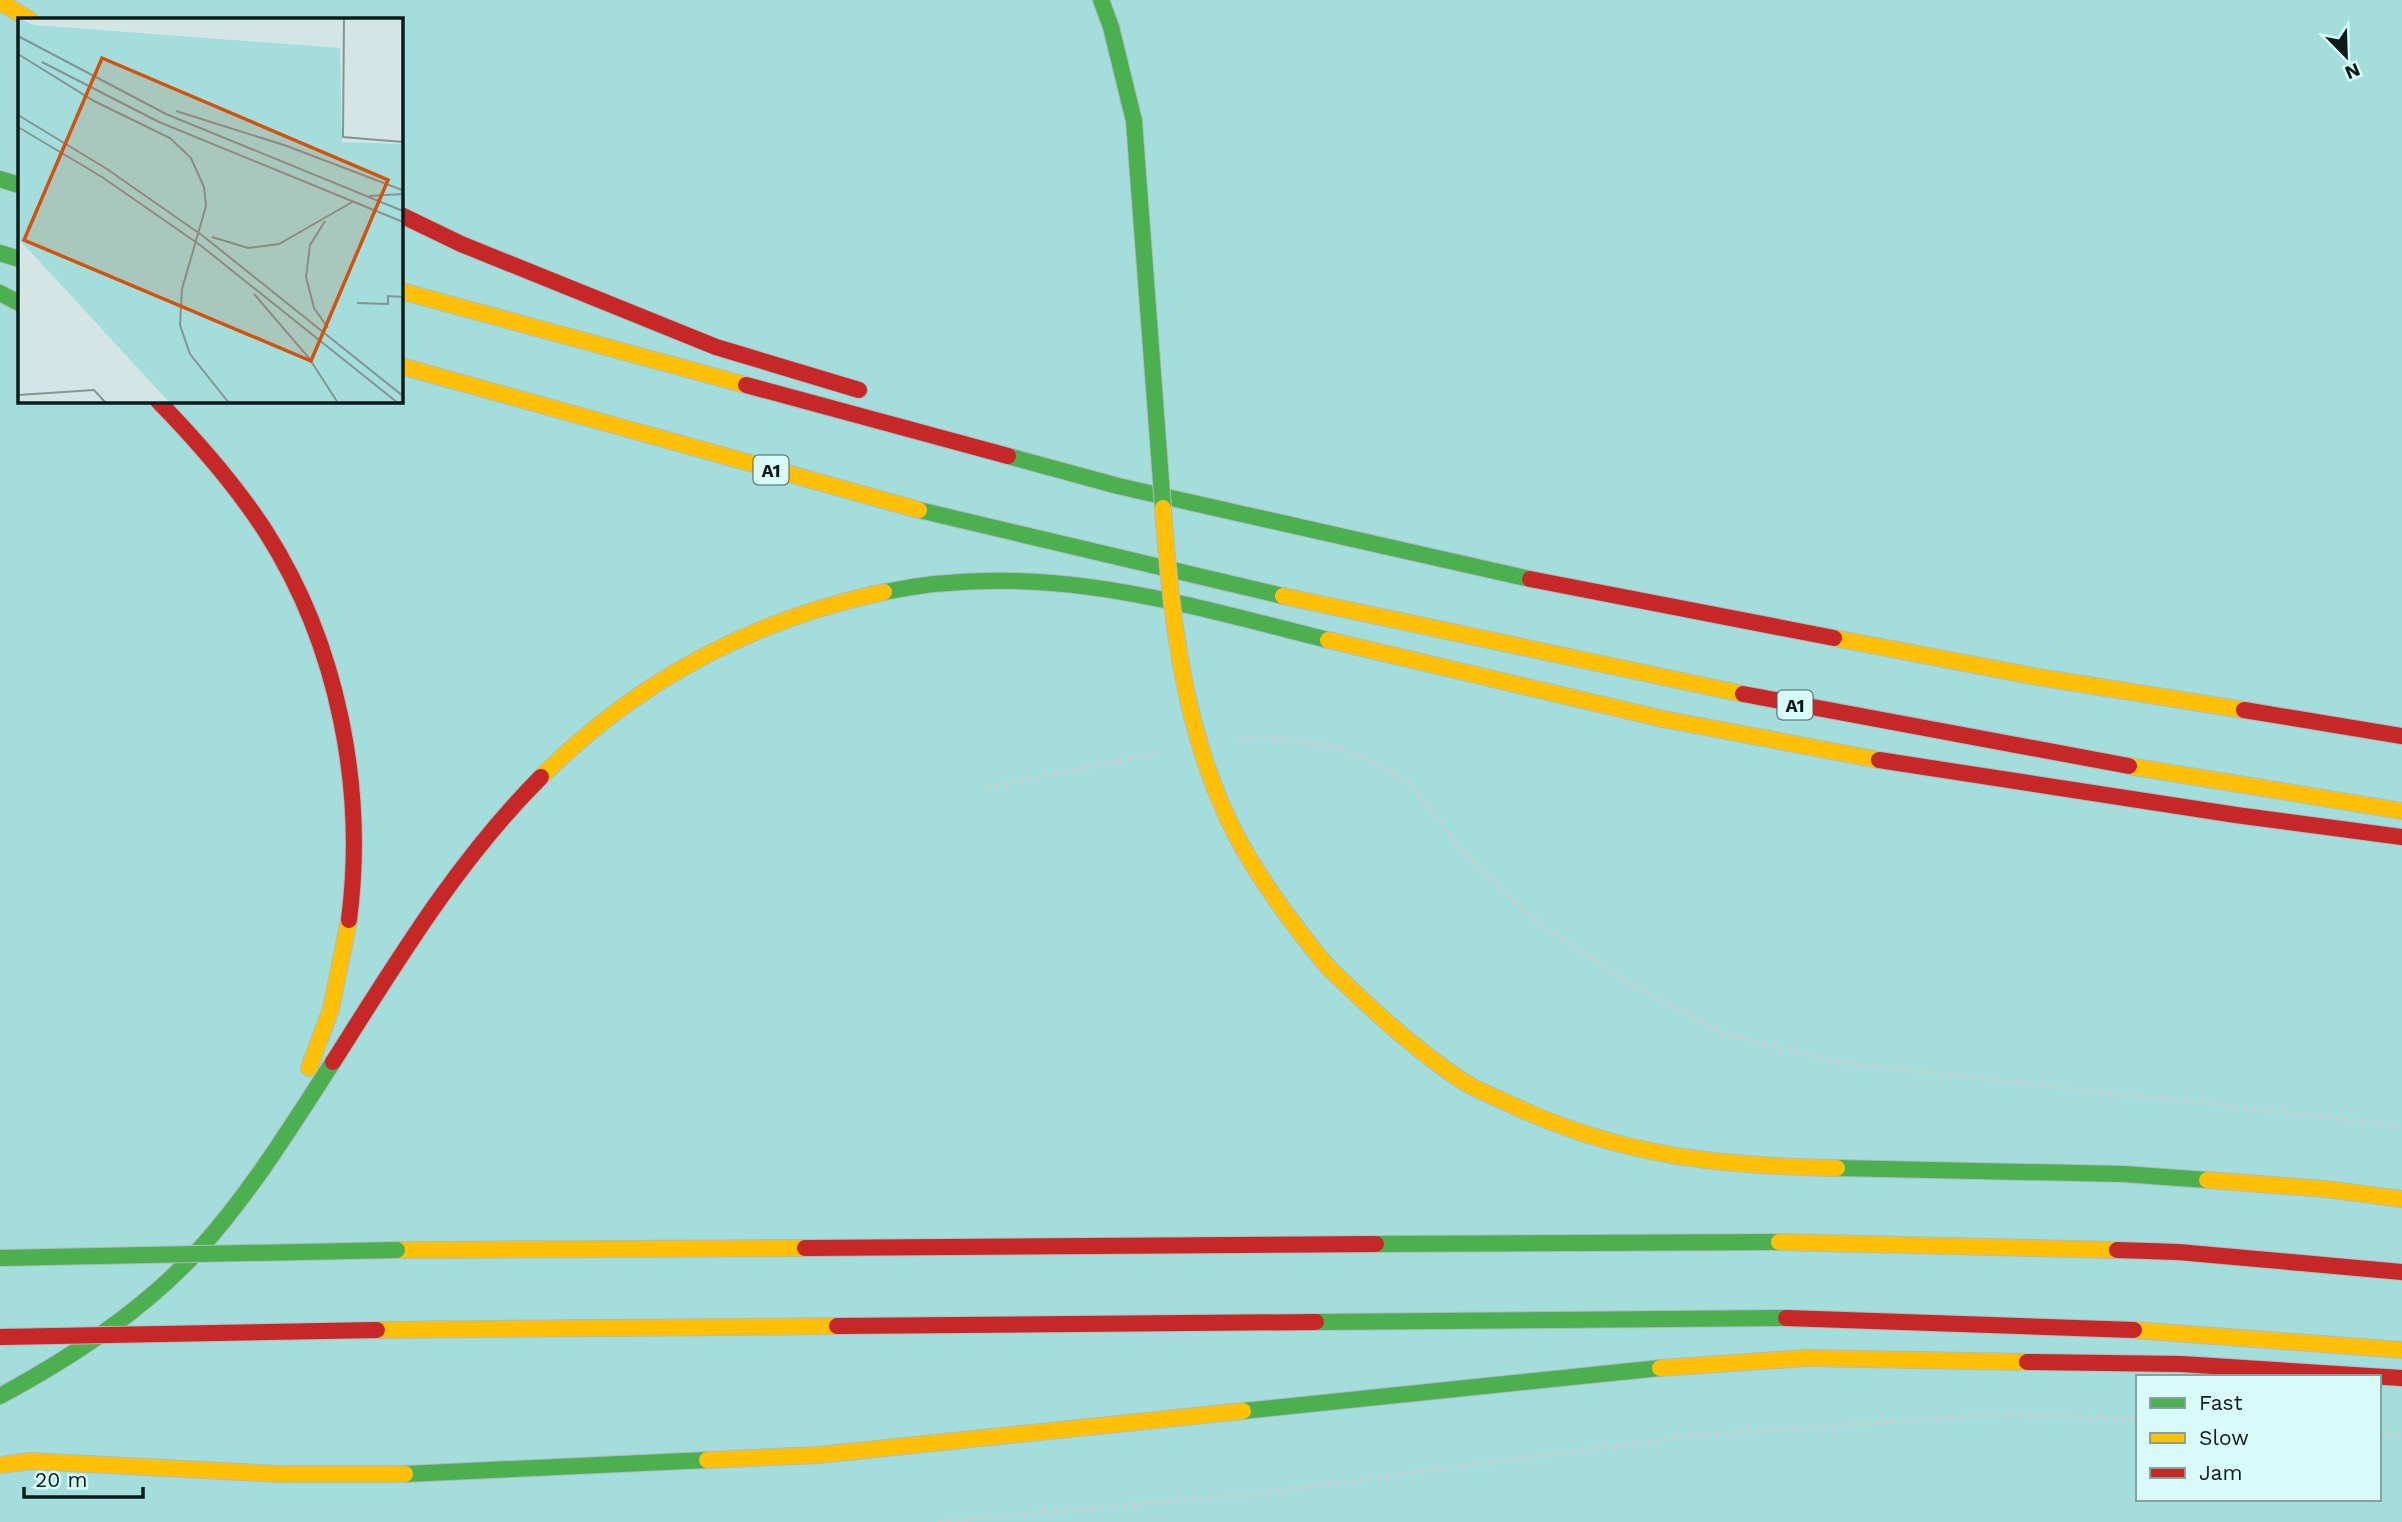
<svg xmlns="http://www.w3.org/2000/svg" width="2402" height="1522" font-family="'Work Sans',sans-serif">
  <rect width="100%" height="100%" fill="#d3e6e5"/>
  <path fill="#a3dddc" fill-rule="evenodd" d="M0,0H2402V1522H0ZM19,19H401V401H19ZM2138,1377H2379V1499H2138Z"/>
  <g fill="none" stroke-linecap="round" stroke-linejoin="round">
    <g stroke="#aebcbc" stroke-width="18">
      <path id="fast" d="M1101,0L1111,27L1134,121
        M0,179L19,185
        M0,253L19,259
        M0,293L19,303
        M1008,456L1118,486L1530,579
        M919,510L1283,596
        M884,592C1042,560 1177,602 1328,640
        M1837,1168L2123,1174L2207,1180
        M1376,1244L1779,1242
        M1316,1322L1786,1318
        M0,1396C72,1357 141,1312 197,1252C249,1195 291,1127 333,1062
        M1243,1411L1660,1368
        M405,1474L707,1460"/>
    </g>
    <g stroke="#aebcbc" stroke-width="18">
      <path id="slow" d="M0,2L29,19
        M401,291L746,385
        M401,366L919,510
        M1283,596L1743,694
        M1834,638L2038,677L2244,710
        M1328,640L1663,719L1879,760
        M2129,766L2402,811
        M541,777C636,682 751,620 884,592
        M1327,966C1370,1008 1414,1049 1464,1082C1479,1091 1497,1098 1512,1105C1620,1156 1719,1166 1837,1168
        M309,1068L331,1009L349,920
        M2207,1180L2326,1189L2402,1199
        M1779,1242L2117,1250
        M397,1250L805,1248
        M377,1330L837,1326
        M2134,1330L2402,1350
        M1660,1368L1806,1358L2027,1362
        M707,1460L818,1455L1243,1411
        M0,1465L31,1461L280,1474H405"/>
    </g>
    <g stroke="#aebcbc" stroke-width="18">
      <path id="jam" d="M401,215L461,244L716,347L859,390
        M746,385L1008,456
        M158,401C198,442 235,484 266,532C338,645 366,788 349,920
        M1530,579L1834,638
        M1743,694L2129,766
        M2244,710L2402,736
        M1879,760L2236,815L2402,837
        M333,1062C396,963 457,861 541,777
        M805,1248L1376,1244
        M2117,1250L2178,1252L2402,1272
        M1786,1318L2134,1330
        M837,1326L1316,1322
        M2027,1362L2181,1364L2402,1378"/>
    </g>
    <path stroke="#c9cece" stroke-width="4.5" stroke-dasharray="3.5 5" stroke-linecap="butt" d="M1238,739L1280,737L1334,747L1378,763L1410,784L1462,851L1537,922L1634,987L1731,1036L1837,1062L2402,1126
      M987,788L1161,752
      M2379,1434L2402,1435
      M938,1522L1254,1494L1691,1436L2006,1414L2138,1419"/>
    <use href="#fast" stroke="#4caf50" stroke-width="16"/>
    <use href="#slow" stroke="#ffc107" stroke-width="16"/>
    <use href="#jam" stroke="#c62828" stroke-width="16"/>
    <g stroke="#aebcbc" stroke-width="18" stroke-linecap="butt">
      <path id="fast-bridge" d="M1134,121L1163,508
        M0,1258L397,1250"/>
    </g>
    <g stroke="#aebcbc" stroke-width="18" stroke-linecap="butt">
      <path id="slow-bridge" d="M1163,508C1171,618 1184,735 1236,835C1261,882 1293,925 1327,966"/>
    </g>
    <g stroke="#aebcbc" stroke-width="18" stroke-linecap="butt">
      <path id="jam-bridge" d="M0,1337L377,1330"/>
    </g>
    <use href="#fast-bridge" stroke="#4caf50" stroke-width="16"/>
    <use href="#slow-bridge" stroke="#ffc107" stroke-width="16"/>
    <use href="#jam-bridge" stroke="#c62828" stroke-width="16"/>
  </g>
  <g text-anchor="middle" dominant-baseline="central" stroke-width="5" stroke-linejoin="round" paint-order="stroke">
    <g fill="#d8fbfa" stroke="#4a5e5d" stroke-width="2">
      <rect x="753.5" y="455.5" width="35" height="29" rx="5"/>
      <rect x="1777.5" y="690.5" width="35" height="29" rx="5"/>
    </g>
    <g font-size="18" font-weight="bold" fill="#0d1b1a">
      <text x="771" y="470">A1</text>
      <text x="1795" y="705">A1</text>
    </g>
  </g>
  <g transform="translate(18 18)">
    <rect width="385" height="385" fill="#d3e6e5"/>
    <path d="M0,0L16,7L322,30L324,124L385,126V385H152L0,220Z" fill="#a3dddc"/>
    <path fill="none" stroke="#849594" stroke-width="2" d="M326,0L325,119L385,124M0,18L148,96L385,193M0,36L76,83L152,120L173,140L186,169L188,188L164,271L162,307L172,336L211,385M24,44L141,104L385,204M158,93L269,128L384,172M0,97L89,151L185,218L385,378M0,109L84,159L182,227L380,385M351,178L385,176M307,203L292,227L288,259L296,290L310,310M194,219L230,230L261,226L336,183M236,276L291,340L320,385M339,285L370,286V278L385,279M0,377L76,372L88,385"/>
    <path fill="#d2530d" fill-opacity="0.15" stroke="#d2530d" stroke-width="3.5" d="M84,40L370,162L293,343L6,222Z"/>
    <rect width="385" height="385" fill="none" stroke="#0d1b1a" stroke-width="3.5"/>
  </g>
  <rect x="2136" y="1375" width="245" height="126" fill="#d8fbfa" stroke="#87a1a0" stroke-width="2"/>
  <rect x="2150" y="1398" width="35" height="10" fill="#4caf50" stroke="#87a1a0" stroke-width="2"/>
  <text x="2199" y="1410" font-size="21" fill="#0d1b1a">Fast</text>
  <rect x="2150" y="1433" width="35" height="10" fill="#ffc107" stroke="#87a1a0" stroke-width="2"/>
  <text x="2199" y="1445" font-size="21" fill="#0d1b1a">Slow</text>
  <rect x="2150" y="1468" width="35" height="10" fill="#c62828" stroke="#87a1a0" stroke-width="2"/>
  <text x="2199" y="1480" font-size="21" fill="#0d1b1a">Jam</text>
  <g transform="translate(2346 56) rotate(157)" stroke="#d8fbfa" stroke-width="5" paint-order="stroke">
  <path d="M0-5L12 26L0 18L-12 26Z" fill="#0d1b1a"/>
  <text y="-10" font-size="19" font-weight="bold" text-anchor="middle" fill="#0d1b1a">N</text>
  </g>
  <path d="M24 1487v10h119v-10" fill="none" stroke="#0d1b1a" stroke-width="3.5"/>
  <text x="35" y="1487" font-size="21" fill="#0d1b1a" stroke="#d8fbfa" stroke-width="5" paint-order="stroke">20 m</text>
</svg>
